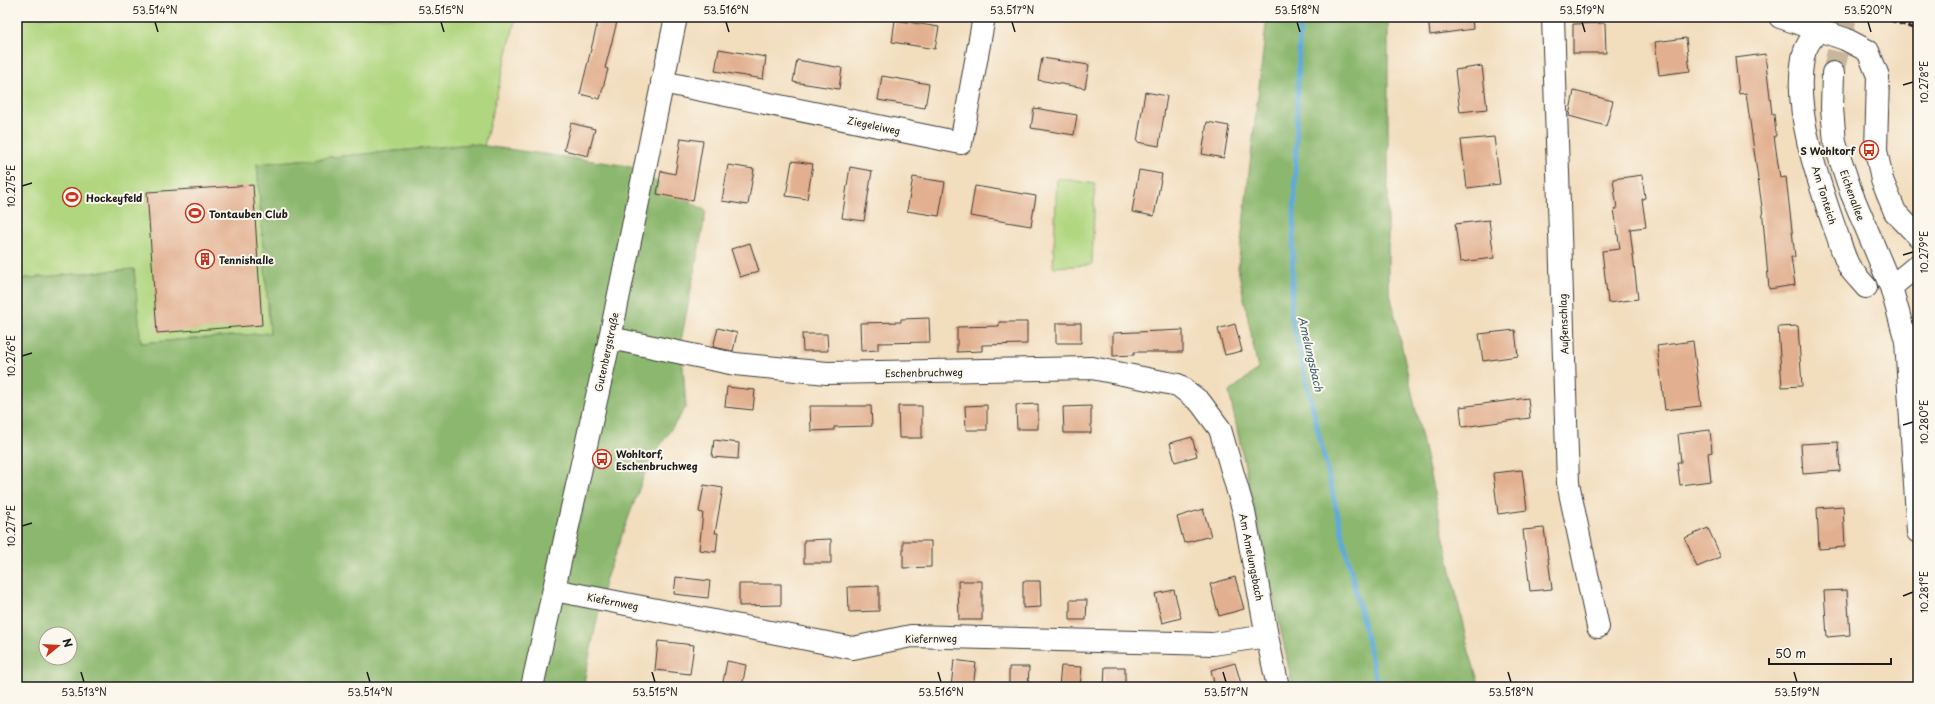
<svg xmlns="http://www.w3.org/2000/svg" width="1935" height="704" font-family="'Playpen Sans',sans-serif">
  <rect width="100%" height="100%" fill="#fbf7ec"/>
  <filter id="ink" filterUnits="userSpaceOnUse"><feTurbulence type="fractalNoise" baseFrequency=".025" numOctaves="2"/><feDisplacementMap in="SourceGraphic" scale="8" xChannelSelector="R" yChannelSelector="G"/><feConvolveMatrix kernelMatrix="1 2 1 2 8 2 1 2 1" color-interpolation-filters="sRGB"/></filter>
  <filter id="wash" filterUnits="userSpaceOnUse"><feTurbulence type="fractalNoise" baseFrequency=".012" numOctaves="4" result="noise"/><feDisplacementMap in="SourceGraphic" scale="16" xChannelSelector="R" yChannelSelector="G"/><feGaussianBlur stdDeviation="0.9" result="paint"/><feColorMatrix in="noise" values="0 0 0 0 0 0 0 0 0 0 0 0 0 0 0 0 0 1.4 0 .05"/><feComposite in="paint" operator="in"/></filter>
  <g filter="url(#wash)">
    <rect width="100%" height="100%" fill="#f2ddbd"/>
    <path fill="#b0d67f" stroke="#66794e" d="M17,17H516L484,146L471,144L257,164L270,333L140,343L134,269L17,279Z
      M1057,178L1095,184L1092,265L1053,267Z"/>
    <path fill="#8cb76e" stroke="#546a45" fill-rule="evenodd" d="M1267,17H1388V284L1468,648L1480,687H1293L1229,392L1258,369L1238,268Z
      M471,144L629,166L706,211L681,341L686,407L649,462L605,581L583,687H17V279L134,269L141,343L270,333L257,164ZM46,634H70V658H46Z"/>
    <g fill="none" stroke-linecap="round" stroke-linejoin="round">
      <path stroke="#5faad8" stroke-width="5" d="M1300,17L1291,315L1378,687"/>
    </g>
    <g id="blocks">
      <path fill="#e2b090" d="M599,17L617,22L605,68L608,69L600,99L580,94Z
        M1428,17H1472L1473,29L1430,35Z
        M895,20L939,27L935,49L892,42Z
        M1605,23L1606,53H1573V24Z
        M1686,38L1690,71L1659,75L1655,42Z
        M719,49L766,57L763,79L715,71Z
        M1765,54L1772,114H1774L1776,136H1774L1780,178L1786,177L1795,257H1791L1795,285L1769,289L1762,207L1746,93L1739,94L1735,58Z
        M1042,58L1089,65L1085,88L1038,80Z
        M797,60L842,68L839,89L793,82Z
        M1482,66L1487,109L1460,112L1455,70Z
        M882,76L929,84L925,108L878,100Z
        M1574,91L1613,101L1606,126L1569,116Z
        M1145,92L1167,96L1159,146L1137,142Z
        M1034,108L1077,115L1074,135L1031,128Z
        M1207,122L1229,126L1224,158L1202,154Z
        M571,123L595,129L588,156L564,150Z
        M1494,137L1500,184L1467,188L1461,140Z
        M681,138L703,141L693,201L657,194L661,171L675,174Z
        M792,161L813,164L807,199L786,196Z
        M728,165L754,169L748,205L722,201Z
        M850,167L872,171L864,221L842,218Z
        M1139,170L1162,174L1154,216L1132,212Z
        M1642,175L1645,198L1642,199L1646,227L1630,229L1638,299L1608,303L1602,251L1620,249L1614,209H1617L1613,179Z
        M913,177L945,182L939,216L907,211Z
        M253,185L262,325L157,333L147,192Z
        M975,186L1036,196L1031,226L970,216Z
        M1489,220L1494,258L1460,262L1455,224Z
        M750,243L759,271L740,277L731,249Z
        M929,318L930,342L878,343V350L861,351L860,323L901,322V319Z
        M999,322H1027V344L982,345V351L957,352V327L999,326Z
        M1056,323H1081V343H1056Z
        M1235,324L1242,351L1225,355L1218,329Z
        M1798,326L1802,386L1782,387L1778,327Z
        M718,328L737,333L733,351L713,347Z
        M1183,330V352H1134V355L1113,356V333Z
        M1515,330L1518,356L1483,361L1479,334Z
        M802,334H827L828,351H803Z
        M1693,341L1701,406L1665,410L1657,346Z
        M727,387L755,390L753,410L725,407Z
        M1528,398L1530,418L1462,427L1460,407Z
        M1038,404V429H1017L1016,405Z
        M987,405V430H966L965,406Z
        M810,406H871L872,426L834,427V430L811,431Z
        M898,406H922V438H899Z
        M1091,406V433H1064L1063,407Z
        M1710,430L1712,452L1708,453L1711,481L1680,485L1677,462H1681L1678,434Z
        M1192,437L1197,456L1175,462L1170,443Z
        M714,440L739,443L738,459L712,457Z
        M1838,442L1840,471L1803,474L1801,444Z
        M1522,470L1527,510L1498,514L1493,473Z
        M704,485L723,488L715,533H718L716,552L699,550L703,513L699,512Z
        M1843,506L1845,547L1819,549L1817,508Z
        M1203,509L1211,536L1184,543L1177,517Z
        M1544,528L1552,589L1530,591L1523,530Z
        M1708,528L1721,557L1697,567L1685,538Z
        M831,539V563H804V540Z
        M903,541H931V567L903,568Z
        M676,577L710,581L708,598L674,594Z
        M1235,577L1244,609L1219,616L1210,584Z
        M958,581H982V620H959Z
        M1023,581H1040L1041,607L1023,608Z
        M739,584H781V605L739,606Z
        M879,586V611L849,612L848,587Z
        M1174,590L1181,618L1162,623L1155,594Z
        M1847,590L1850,635L1827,637L1824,591Z
        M1070,600H1087L1086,620H1070Z
        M658,641L694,645L690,674L655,670Z
        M954,660L976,663L973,687H951Z
        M727,661L746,665L742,687H722Z
        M1235,663L1242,687H1215L1211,670Z
        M1061,666L1082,667L1080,687H1059Z
        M1009,667H1029L1028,687H1009Z
        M1105,667H1125V687H1104Z"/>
    </g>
  </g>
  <g filter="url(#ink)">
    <use href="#blocks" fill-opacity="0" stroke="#3c3934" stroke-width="1"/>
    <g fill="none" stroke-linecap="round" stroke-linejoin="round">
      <path stroke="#c7b69d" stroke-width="22" stroke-dasharray="22 11" stroke-linecap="butt" d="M1833,73L1846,17"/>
      <g stroke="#3c3934" stroke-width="24">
        <path id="minor" d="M1553,17L1568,483L1598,627
          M1780,17L1845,39L1868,51L1878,76L1876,150L1882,180L1895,212L1918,236
          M1819,29C1812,38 1805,46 1803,58C1793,110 1818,180 1835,229C1840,241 1843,257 1850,268C1855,275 1861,281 1866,287
          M1833,73L1832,108L1835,143L1851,192L1891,287L1906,341L1918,532
          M662,82L961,143L984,17
          M1891,287L1918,265
          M610,338L735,364L827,373L1092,368L1178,385L1200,402L1220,429L1244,512L1267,636L1278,687
          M554,590L853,648L911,636L1213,644L1267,636
          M532,687L610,338L676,17"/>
      </g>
      <use href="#minor" stroke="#fff" stroke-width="22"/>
      <path stroke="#1c1c1c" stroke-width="3" stroke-dasharray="6 3" stroke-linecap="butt" d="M1882,17L1918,30
        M1912,17L1918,19"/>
    </g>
  </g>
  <path fill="none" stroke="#1c1c1c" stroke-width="1.5" d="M155,22L158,32M441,22L444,32M726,22L729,32M1012,22L1015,32M1297,22L1300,32M1582,22L1585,32M1868,22L1871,32M1903,85L1913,82M22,186L32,183M1903,255L1913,252M22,356L32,353M1903,425L1913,422M22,526L32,523M1903,596L1913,592M81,672L84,682M367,672L370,682M652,672L655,682M938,672L941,682M1223,672L1226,682M1508,672L1511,682M1794,672L1797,682"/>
  <defs>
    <g id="bus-ring" transform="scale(1)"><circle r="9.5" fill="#fbf7ec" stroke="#c8321e" stroke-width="1.5"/><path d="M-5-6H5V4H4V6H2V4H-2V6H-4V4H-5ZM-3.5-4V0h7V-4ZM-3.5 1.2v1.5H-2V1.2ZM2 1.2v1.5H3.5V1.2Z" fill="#c8321e"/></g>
    <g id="stadium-ring" transform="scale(1)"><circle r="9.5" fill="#fbf7ec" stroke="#c8321e" stroke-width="1.5"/><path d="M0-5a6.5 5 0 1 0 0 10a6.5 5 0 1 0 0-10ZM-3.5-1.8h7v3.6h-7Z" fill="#c8321e"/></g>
    <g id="building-ring" transform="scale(1)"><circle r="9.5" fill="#fbf7ec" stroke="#c8321e" stroke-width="1.5"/><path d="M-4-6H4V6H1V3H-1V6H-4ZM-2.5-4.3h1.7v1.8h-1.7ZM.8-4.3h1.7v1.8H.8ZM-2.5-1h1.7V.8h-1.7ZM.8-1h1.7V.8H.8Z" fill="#c8321e"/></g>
  </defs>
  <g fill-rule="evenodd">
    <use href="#bus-ring" x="1869" y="150"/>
    <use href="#stadium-ring" x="72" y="197"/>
    <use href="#stadium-ring" x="195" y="213"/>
    <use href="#building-ring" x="205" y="259"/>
    <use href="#bus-ring" x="602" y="459"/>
  </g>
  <g text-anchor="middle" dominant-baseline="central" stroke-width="4" stroke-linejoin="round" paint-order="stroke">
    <g font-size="10" fill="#1c1c1c" stroke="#fbf7ec">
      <text transform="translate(874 125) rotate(12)">Ziegeleiweg</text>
      <text transform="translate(1825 195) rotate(73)">Am Tonteich</text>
      <text transform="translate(1853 195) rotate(70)">Eichenallee</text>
      <text transform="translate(1563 324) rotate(-92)">Außenschlag</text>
      <text transform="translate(606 352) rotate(-78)">Gutenbergstraße</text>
      <text transform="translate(924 372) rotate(-1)">Eschenbruchweg</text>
      <text transform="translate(1252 557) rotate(79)">Am Amelungsbach</text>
      <text transform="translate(613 601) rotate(11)">Kiefernweg</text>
      <text transform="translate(931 638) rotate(-1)">Kiefernweg</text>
    </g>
    <g font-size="10" font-weight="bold" fill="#1c1c1c" stroke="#fbf7ec" text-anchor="start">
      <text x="1855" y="150" text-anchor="end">S Wohltorf</text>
      <text x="86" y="197">Hockeyfeld</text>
      <text x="209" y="213">Tontauben Club</text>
      <text x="219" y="259">Tennishalle</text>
      <text x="616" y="453">Wohltorf,<tspan x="616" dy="12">Eschenbruchweg</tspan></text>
    </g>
    <g font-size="11" font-style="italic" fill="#3a5c71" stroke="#fbf7ec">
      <text transform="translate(1311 354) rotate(77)">Amelungsbach</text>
    </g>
  </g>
  <rect width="1935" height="704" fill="none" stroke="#fbf7ec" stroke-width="44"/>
  <g transform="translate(58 646) rotate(72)"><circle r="19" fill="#fbf7ec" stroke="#a29f99"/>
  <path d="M0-3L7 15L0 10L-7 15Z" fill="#c8321e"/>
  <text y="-6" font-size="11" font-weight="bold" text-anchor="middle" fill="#1c1c1c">N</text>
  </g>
  <path d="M1769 658v6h122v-6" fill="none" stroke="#1c1c1c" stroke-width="2"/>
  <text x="1775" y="658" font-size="12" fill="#1c1c1c" stroke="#fbf7ec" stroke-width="3" paint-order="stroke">50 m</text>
  <rect x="22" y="22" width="1891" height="660" fill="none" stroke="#1c1c1c" stroke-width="1.5"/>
  <g font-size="10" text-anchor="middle" fill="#1c1c1c">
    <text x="155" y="14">53.514°N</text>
    <text x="441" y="14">53.515°N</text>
    <text x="726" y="14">53.516°N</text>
    <text x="1012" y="14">53.517°N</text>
    <text x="1297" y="14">53.518°N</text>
    <text x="1582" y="14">53.519°N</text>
    <text x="1868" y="14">53.520°N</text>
    <text transform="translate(1924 82) rotate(-90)" y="4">10.278°E</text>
    <text transform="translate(11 186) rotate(-90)" y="4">10.275°E</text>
    <text transform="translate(1924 252) rotate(-90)" y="4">10.279°E</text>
    <text transform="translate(11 356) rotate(-90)" y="4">10.276°E</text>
    <text transform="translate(1924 422) rotate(-90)" y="4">10.280°E</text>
    <text transform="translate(11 526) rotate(-90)" y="4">10.277°E</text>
    <text transform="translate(1924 592) rotate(-90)" y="4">10.281°E</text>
    <text x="84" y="696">53.513°N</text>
    <text x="370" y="696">53.514°N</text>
    <text x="655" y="696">53.515°N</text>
    <text x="941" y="696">53.516°N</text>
    <text x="1226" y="696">53.517°N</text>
    <text x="1511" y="696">53.518°N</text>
    <text x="1797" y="696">53.519°N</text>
  </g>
</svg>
